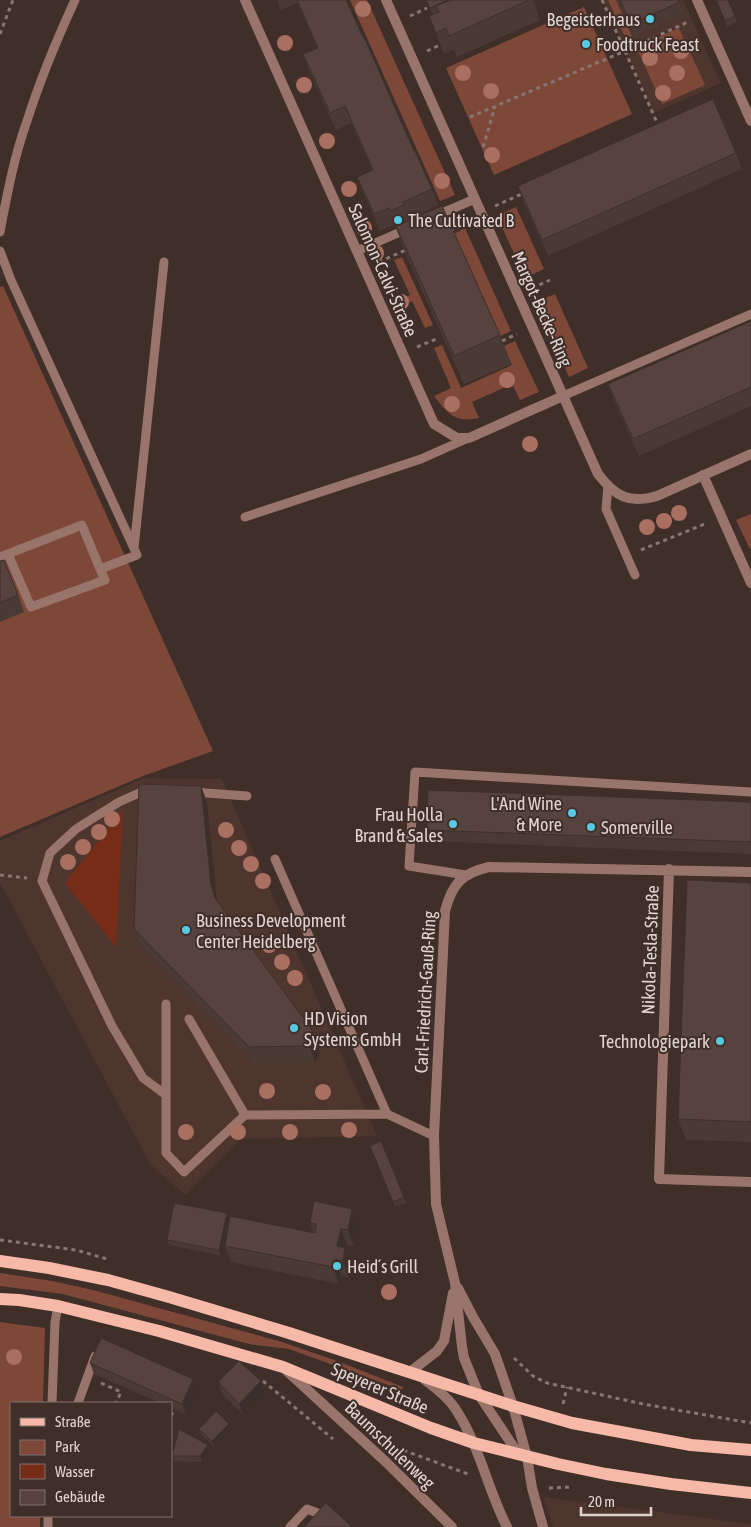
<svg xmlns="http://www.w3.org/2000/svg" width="751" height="1527" font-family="'Asap Condensed',sans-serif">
  <rect width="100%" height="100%" fill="#402e29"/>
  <path fill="#4e352e" d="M603,0H683L721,83L654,113Z
    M144,778L222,779L377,1136L241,1139L185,1195L150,1164L0,883V841Z
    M543,1497L751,1524V1527H553Z"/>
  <path fill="#7e4839" d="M350,0H367L455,195L440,201Z
    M608,0H616L632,36L626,39Z
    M584,7L632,114L494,175L446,68Z
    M679,28L705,85L662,104L636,47Z
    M516,207L544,269L525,278L497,216Z
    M465,228L511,331L500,336L454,234Z
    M402,257L433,325L425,328L412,301L395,309L392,303L410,295L394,260Z
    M3,286L213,751L143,776L0,837V287Z
    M555,294L588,368L569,377L536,302Z
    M515,341L539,392L520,400L512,384L472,402L479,418C455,423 448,414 434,396L451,388L434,348L442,345L461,388L512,365L504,346Z
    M751,514V549H750L736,520Z
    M0,1273L52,1281L93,1290L282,1342L337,1361L403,1387L402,1390L289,1349L249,1344L63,1294L0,1286Z
    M0,1322L45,1328L43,1403H11V1516H40V1527H0Z"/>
  <path fill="#772c18" d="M123,810L116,947L65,883Z"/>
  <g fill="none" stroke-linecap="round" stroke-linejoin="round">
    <path stroke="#867773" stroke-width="3" stroke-dasharray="4 4" stroke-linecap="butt" d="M602,0L659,127
      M410,16L427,8
      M0,34L13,0
      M427,51L440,45
      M470,117L625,51L690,21
      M483,147L495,107
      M495,206L524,193
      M450,231L467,223
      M379,262L408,249
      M532,288L550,280
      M502,341L517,334
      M417,347L439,338
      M641,550L707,523
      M0,875L27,878
      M0,1240L76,1250L107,1259
      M514,1358L533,1376L547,1383L643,1404L751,1423
      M263,1381L333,1439
      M101,1383L121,1392L116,1403
      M563,1404L567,1387
      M171,1416L174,1410
      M397,1452L400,1449L468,1474
      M549,1488L573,1487"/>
    <path stroke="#99746a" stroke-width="9" d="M435,216L475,199
      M0,232C7,195 14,157 27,121C40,80 57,39 75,0
      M0,251L11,280L137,555L100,569L82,525L0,557
      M357,251L407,229
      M563,396L751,314
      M608,486L606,509L635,575
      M245,517L421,459L466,439
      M134,548L164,262
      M8,554L31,607L105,580L100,569
      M149,790H146L119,802L76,829L50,853L42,881L112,1026L143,1078L166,1095
      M192,792L247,796
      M275,859L387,1114
      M466,875L409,866L415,772L751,792
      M166,1004V1153L184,1172L245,1115L387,1114L434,1136
      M189,1019L245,1115
      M52,1403L55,1322L58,1306
      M78,1403L95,1356
      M48,1527V1516
      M290,1527L307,1509L328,1517"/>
    <path stroke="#99746a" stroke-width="10" d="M245,0L434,424L457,438H469L563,396
      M386,0L598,474C616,497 629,504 657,496L751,454
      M697,0L751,121
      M703,475L751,583
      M669,869L659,1179L751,1182
      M458,1288L473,1317L495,1354L513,1406
      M410,1372L437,1351L444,1341L453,1293
      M519,1455L479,1395L464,1358L462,1347L455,1283L436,1204L434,1136L445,911C452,884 462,873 489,867L751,872"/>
    <path stroke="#99746a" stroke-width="10" d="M287,1371L386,1462L452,1527
      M425,1380C437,1389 450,1399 458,1413C480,1448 488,1490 507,1527
      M513,1406L527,1457L532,1488L543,1527"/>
    <path stroke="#f6b9a8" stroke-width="12" d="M0,1261L49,1268L108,1280L169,1297L289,1333L513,1406L572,1423L691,1445L751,1450
      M0,1299L19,1300L58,1306L159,1331L283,1367L431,1428L474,1443L558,1464L606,1474L671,1484L751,1493"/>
  </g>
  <g fill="#a97061">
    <circle cx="363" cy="9" r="8"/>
    <circle cx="285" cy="43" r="8"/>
    <circle cx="681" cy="51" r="8"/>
    <circle cx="650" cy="58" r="8"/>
    <circle cx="463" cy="73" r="8"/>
    <circle cx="677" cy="73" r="8"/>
    <circle cx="304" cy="85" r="8"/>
    <circle cx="491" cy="91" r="8"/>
    <circle cx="663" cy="93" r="8"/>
    <circle cx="327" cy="141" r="8"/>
    <circle cx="492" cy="155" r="8"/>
    <circle cx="442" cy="181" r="8"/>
    <circle cx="349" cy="189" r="8"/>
    <circle cx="364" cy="228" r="8"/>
    <circle cx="376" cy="253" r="8"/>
    <circle cx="401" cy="302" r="8"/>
    <circle cx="507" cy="380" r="8"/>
    <circle cx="452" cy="404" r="8"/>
    <circle cx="530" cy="444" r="8"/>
    <circle cx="679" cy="513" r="8"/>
    <circle cx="664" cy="521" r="8"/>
    <circle cx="647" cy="527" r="8"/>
    <circle cx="112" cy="819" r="8"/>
    <circle cx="226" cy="830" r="8"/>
    <circle cx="99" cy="832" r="8"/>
    <circle cx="83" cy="847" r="8"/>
    <circle cx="239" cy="848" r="8"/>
    <circle cx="68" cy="862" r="8"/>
    <circle cx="251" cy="864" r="8"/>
    <circle cx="263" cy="881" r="8"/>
    <circle cx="269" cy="945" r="8"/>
    <circle cx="282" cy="962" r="8"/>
    <circle cx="295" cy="978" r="8"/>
    <circle cx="267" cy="1091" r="8"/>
    <circle cx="323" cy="1092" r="8"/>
    <circle cx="349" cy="1130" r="8"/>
    <circle cx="186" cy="1132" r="8"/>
    <circle cx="238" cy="1132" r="8"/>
    <circle cx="290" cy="1132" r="8"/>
    <circle cx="389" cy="1292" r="8"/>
    <circle cx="14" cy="1357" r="8"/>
  </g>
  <path fill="#4a3a34" d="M277,0H346L414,151L432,189L438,205L409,219V220L500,335L511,364L464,384L406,255L395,225L380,231L363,193L357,177L372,170L351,123L336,130L309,71L303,54L317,48L297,3L281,10Z
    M426,0H533L540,20L457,57L454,49L444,54L429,16L438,12L432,14Z
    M619,0H679L684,14L635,36Z
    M716,0L735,16L737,22L727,27Z
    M736,153L742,169L548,256L524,203L518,186Z
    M751,321V406L639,456L614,401L608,384Z
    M0,561L18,595L24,612L0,622Z
    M201,786L207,803L217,901L320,1054L315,1062L311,1063H255L140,946L134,929Z
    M751,802V854L431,841L427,830Z
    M751,883V1142L686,1140L678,1119Z
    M381,1141L406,1203L395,1207L370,1146Z
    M352,1209L358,1226L354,1247L347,1245L346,1250L351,1265L349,1277L341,1276L339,1284L231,1262L225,1246L313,1233L310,1223Z
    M227,1213L229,1219L221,1256L169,1245L167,1240Z
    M90,1363L193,1379L197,1390L186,1415L171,1408V1403H160L94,1374Z
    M261,1381L265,1392L243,1415L222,1394L218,1382Z
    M199,1429L231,1430L214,1447L202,1435Z
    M208,1445L210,1451L202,1462L174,1461L172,1456Z"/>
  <path fill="#3c2f2b" d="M201,786L207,803L217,901L215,898L211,885Z
    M312,1030L320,1054L315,1062L309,1045Z
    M352,1209L358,1226L354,1247L348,1230Z
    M227,1213L229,1219L221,1256L219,1250Z
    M341,1229L347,1245L346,1250L351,1265L349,1277L337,1246Z
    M335,1259L341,1276L339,1284L333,1267Z
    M193,1379L197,1390L186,1415L182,1404Z
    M261,1381L265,1392L243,1415L239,1404Z
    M229,1424L231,1430L214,1447L212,1441Z
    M208,1445L210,1451L202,1462L200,1456Z"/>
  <path fill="#56433d" stroke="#3c2f2b" d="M297,0H346L363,37H364L414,151H415L432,189L403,202L404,205L390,211L389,208L374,214L357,177L373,170L345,106L330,113L303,54L318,48Z
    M426,0H448L430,8Z
    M451,0H529L449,36L446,28L436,33L429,16L439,12L436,6Z
    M620,0H679L680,2L631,24Z
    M716,0H728L735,16L725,21Z
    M713,99L736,153L542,240L518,186Z
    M442,206L500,335L454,356L396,226Z
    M751,321V387L633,439L608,384Z
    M4,560L18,595L0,603V561Z
    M139,784L201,786L211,885L215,898L312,1030L314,1037L309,1045L305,1046L249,1047L134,929Z
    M428,790L751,802V842L427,830Z
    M687,880L751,883V1122L678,1119Z
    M381,1141L404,1197L393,1202L370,1146Z
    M314,1201L352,1209L348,1230L341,1229L337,1246L345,1248L343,1261L335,1259L333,1267L225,1246L230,1216L315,1233L316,1224L310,1223Z
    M174,1203L227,1213L219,1250L167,1240Z
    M101,1338L193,1379L182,1404L90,1363Z
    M239,1361L261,1381L239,1404L218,1382Z
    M216,1411L229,1424L212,1441L199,1429Z
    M179,1429L208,1445L200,1456H172Z
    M326,1503L352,1527H304Z"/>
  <g fill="#58c9e3" stroke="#402e29" stroke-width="2">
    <circle cx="650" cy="19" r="5"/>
    <circle cx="586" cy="44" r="5"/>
    <circle cx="398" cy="220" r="5"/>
    <circle cx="572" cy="813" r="5"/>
    <circle cx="453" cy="824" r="5"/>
    <circle cx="591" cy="827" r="5"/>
    <circle cx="186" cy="930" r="5"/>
    <circle cx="294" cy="1028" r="5"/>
    <circle cx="720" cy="1041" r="5"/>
    <circle cx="337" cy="1266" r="5"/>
  </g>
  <g text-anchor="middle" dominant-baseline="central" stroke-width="4" stroke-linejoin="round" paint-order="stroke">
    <g font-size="18" fill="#e0d4d1" stroke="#402e29" text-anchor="start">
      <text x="640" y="19" text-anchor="end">Begeisterhaus</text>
      <text x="596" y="44">Foodtruck Feast</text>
      <text x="408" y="220">The Cultivated B</text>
      <text x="562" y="803" text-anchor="end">L'And Wine<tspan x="562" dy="21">&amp; More</tspan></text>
      <text x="443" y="814" text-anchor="end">Frau Holla<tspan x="443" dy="21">Brand &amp; Sales</tspan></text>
      <text x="601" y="827">Somerville</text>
      <text x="196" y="920">Business Development<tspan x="196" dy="21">Center Heidelberg</tspan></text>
      <text x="304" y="1018">HD Vision<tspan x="304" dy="21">Systems GmbH</tspan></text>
      <text x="710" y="1041" text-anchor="end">Technologiepark</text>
      <text x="347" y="1266">Heid´s Grill</text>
    </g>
    <g font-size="18" fill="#e0d4d1" stroke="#402e29">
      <text transform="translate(383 270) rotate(66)">Salomon-Calvi-Straße</text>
      <text transform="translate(542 309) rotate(66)">Margot-Becke-Ring</text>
      <text transform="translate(650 950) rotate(-88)">Nikola-Tesla-Straße</text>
      <text transform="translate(425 992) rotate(-87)">Carl-Friedrich-Gauß-Ring</text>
      <text transform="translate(380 1388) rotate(23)">Speyerer Straße</text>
      <text transform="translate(390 1445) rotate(44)">Baumschulenweg</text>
    </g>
  </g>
  <rect x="10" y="1402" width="162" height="115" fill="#402e29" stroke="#80706c"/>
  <rect x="20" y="1418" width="25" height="8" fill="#f6b9a8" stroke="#80706c"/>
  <text x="55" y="1427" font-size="15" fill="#e0d4d1">Straße</text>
  <rect x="20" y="1440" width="25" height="15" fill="#7e4839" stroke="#80706c"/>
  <text x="55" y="1452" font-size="15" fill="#e0d4d1">Park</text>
  <rect x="20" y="1464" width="25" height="15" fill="#772c18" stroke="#80706c"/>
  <text x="55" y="1477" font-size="15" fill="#e0d4d1">Wasser</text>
  <rect x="20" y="1490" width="25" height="15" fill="#56433d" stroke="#80706c"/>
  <text x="55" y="1502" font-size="15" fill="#e0d4d1">Gebäude</text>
  <path d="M581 1507v8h70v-8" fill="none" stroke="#e0d4d1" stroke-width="2.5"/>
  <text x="588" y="1507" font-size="15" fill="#e0d4d1" stroke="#402e29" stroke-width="4" paint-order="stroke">20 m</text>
</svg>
